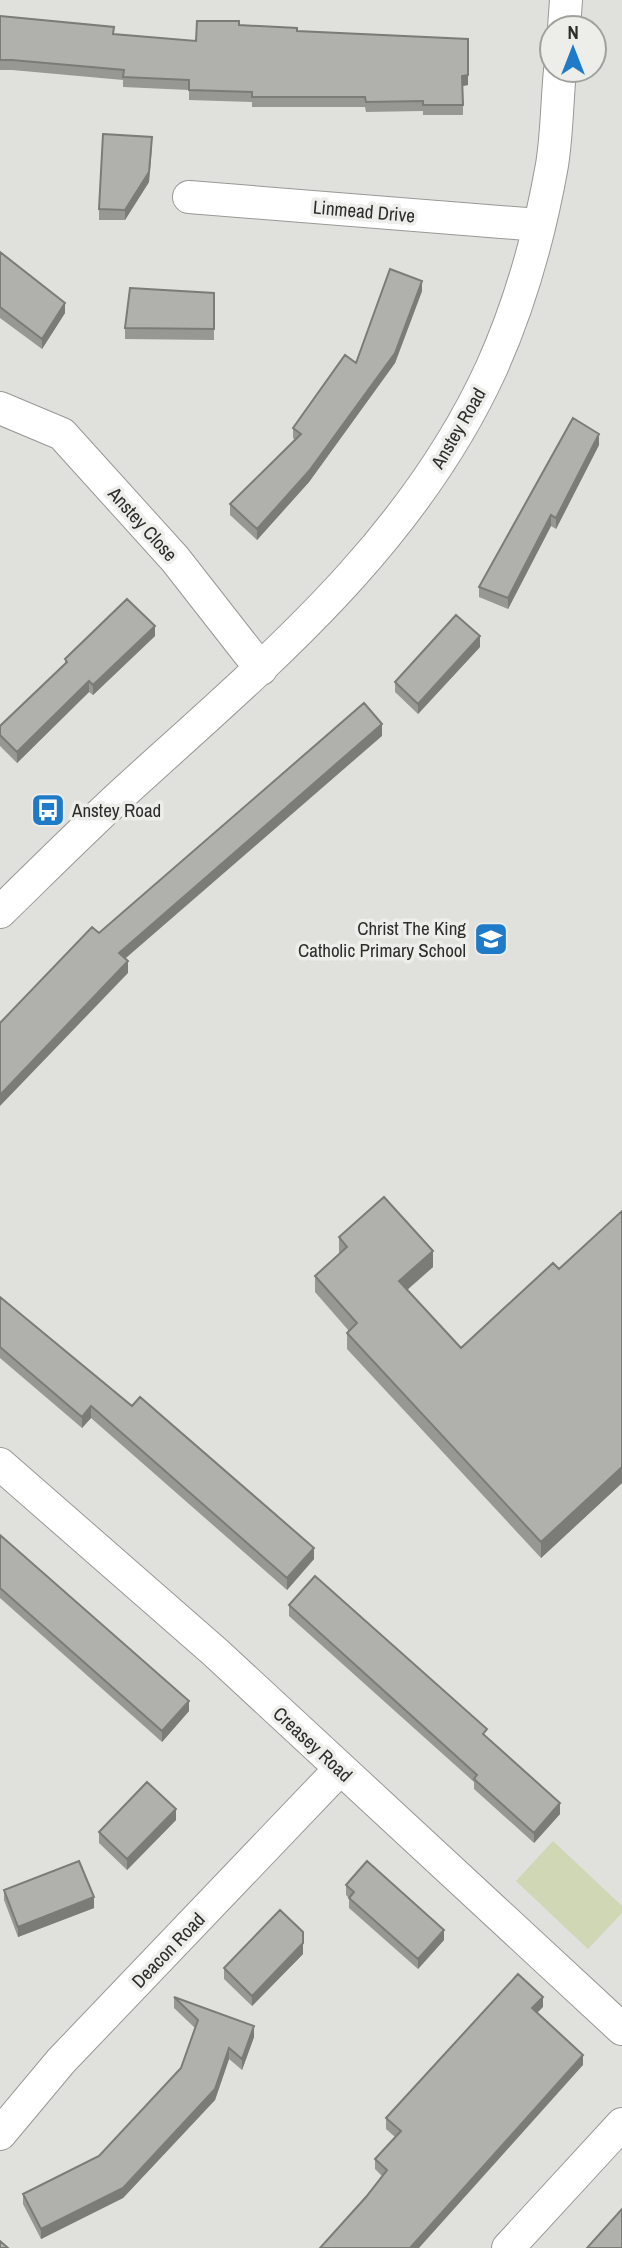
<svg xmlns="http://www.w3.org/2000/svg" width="622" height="2248" font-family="'Archivo Narrow',sans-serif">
  <rect width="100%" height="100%" fill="#e0e1dc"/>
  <path fill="#cfd7b5" d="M553,1841L622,1906V1913L588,1949L516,1881Z"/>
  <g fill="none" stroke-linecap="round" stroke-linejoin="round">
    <g stroke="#989994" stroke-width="34">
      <path id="street" d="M564,28L566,0
        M189,197L539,225
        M0,408L62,434L175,559L261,669
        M0,912C40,873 80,833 121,795C263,665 410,547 492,367C520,304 540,233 552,165C557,134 557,101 560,70
        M0,1464L215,1652L622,2029
        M0,2134L61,2061L340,1769
        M508,2248L622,2124"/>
    </g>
    <use href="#street" stroke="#fff" stroke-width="32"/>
  </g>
  <path fill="#979894" d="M0,16L114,34L196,41L239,25L297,31L468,85L463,86V115H423V111L366,112L365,107H252V102L189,100V90L123,87V80L12,70H0Z
    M152,148L149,182L125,220H99V209Z
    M0,252L65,313L42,349L0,318Z
    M422,291L395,363L309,482L257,540L230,515V504L295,440L293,438V428L356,363Z
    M214,293V340L125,339V328Z
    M599,445L556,529L551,526L508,609L479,597V587Z
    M155,636L93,695L89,692L17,763L0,746V726L65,664V659Z
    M480,647L418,714L395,692V682Z
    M622,1211V1483L541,1558L347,1349V1333L349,1331L315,1292V1276L339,1254V1237L433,1267L407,1290L461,1348L559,1269Z
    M0,1297L314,1559L287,1590L91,1418L82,1428L0,1358Z
    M0,1535L189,1711L162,1742L0,1598Z
    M289,1605L487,1738L560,1814L534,1843L474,1789V1782L289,1616Z
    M176,1820L127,1870L99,1843V1832Z
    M346,1885L444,1940L418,1969L349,1908V1898L346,1895Z
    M4,1890L94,1908L18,1937L4,1900Z
    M303,1954L252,2006L224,1979V1968Z
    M174,1997L254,2037L242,2070L229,2059L215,2100L123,2198L41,2239L23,2204V2194L99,2156L181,2068L195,2028L174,2008Z
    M543,2007L537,2012L583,2065L366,2197L382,2176L375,2169V2159L395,2137L386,2129V2118Z"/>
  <path fill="#7b7c78" d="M468,75V85L462,86V76Z
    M152,137L149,182L125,220V210Z
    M422,281V291L395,363L309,482L257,540V529Z
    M65,303V313L42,349V339Z
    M599,434V445L556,529V518Z
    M551,515V526L508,609V598Z
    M155,626V636L93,695V685Z
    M480,636V647L418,714V704Z
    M89,681V692L17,763V752Z
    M382,724V736L119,964V953Z
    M128,961V973L0,1106V1095Z
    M433,1251V1267L399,1297V1281Z
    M91,1406V1418L82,1428V1417Z
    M622,1467V1483L541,1558V1542Z
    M314,1548V1559L287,1590V1578Z
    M189,1701V1711L162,1742V1731Z
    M560,1803V1814L534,1843V1833Z
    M176,1809V1820L127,1870V1859Z
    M94,1897V1908L18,1937V1927Z
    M444,1930V1940L418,1969V1959Z
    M303,1943V1954L252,2006V1996Z
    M543,1997V2007L532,2018V2008Z
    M254,2026V2037L242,2070V2059Z
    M229,2048V2059L215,2100L123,2198L41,2239V2229Z
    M583,2055V2065L419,2248H410Z"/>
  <path fill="#b0b1ac" stroke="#7b7c78" stroke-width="2" d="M0,16L114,27L113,34L196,41L197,21H239V25L297,28V31L468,39V75L462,76L463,105H423V101L366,102L365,97H252V92L189,90V80L123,77L124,70L12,60H0Z
    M103,134L152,137L149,172L125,210L99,209Z
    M0,252L65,303L42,339L0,307Z
    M390,269L422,281L395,353L309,471L257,529L230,504L301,434L293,428L345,355L356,363Z
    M130,288L214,293V329L125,328Z
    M573,418L599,434L556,518L551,515L508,598L479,587Z
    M127,599L155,626L93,685L89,681L17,752L0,735V726L67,662L65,659Z
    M456,615L480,636L418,704L395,682Z
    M364,703L382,724L119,953L128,961L0,1095V1023L92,927L99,933Z
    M384,1197L433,1251L399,1281L461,1348L553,1263L559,1269L622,1211V1467L541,1542L347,1333L357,1323L315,1276L347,1247L339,1237Z
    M0,1297L132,1406L140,1397L314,1548L287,1578L91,1406L82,1417L0,1347Z
    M0,1535L189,1701L162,1731L0,1588Z
    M315,1576L487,1729L483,1734L560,1803L534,1833L474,1779L477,1775L289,1605Z
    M147,1782L176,1809L127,1859L99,1832Z
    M79,1861L94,1897L18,1927L4,1890Z
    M367,1861L444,1930L418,1959L349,1898L354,1892L346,1885Z
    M280,1910L303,1932V1943L252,1996L224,1968Z
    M518,1974L543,1997L532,2008L583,2055L410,2248H320L366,2197L387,2170L375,2159L401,2131L386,2118Z
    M174,1997L254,2026L242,2059L229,2048L215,2089L123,2188L41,2229L23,2194L99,2156L181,2068L198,2020Z
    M622,2209V2248H587Z
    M0,2241L8,2248H0Z"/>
  <defs>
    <g id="bus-square" transform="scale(1.75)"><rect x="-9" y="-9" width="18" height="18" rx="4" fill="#1f7bc8" stroke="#edeee9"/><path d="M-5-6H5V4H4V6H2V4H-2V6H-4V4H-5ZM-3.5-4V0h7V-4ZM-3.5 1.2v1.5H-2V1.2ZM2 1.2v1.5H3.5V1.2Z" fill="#fff"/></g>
    <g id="school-square" transform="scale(1.75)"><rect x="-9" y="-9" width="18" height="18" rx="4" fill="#1f7bc8" stroke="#edeee9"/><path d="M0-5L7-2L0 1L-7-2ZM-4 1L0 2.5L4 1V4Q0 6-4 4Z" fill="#fff"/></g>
  </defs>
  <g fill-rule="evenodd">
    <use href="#bus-square" x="48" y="810"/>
    <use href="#school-square" x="491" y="939"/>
  </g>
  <g text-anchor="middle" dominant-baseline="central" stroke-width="7" stroke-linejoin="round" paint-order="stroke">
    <g font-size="19" fill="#2d2d2b" stroke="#edeee9">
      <text transform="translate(364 211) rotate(5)">Linmead Drive</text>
      <text transform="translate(458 428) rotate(-60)">Anstey Road</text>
      <text transform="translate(143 524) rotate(48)">Anstey Close</text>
      <text transform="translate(313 1744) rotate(43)">Creasey Road</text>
      <text transform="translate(168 1950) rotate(-46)">Deacon Road</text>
    </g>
    <g font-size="19" fill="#2d2d2b" stroke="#edeee9" text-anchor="start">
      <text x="72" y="810">Anstey Road</text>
      <text x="466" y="928" text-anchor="end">Christ The King<tspan x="466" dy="22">Catholic Primary School</tspan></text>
    </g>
  </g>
  <g transform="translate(573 49)"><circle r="33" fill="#edeee9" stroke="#a0a19d" stroke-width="2"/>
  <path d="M0-5L12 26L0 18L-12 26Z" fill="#1f7bc8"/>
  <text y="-10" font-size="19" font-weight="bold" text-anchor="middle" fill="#2d2d2b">N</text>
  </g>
</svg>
